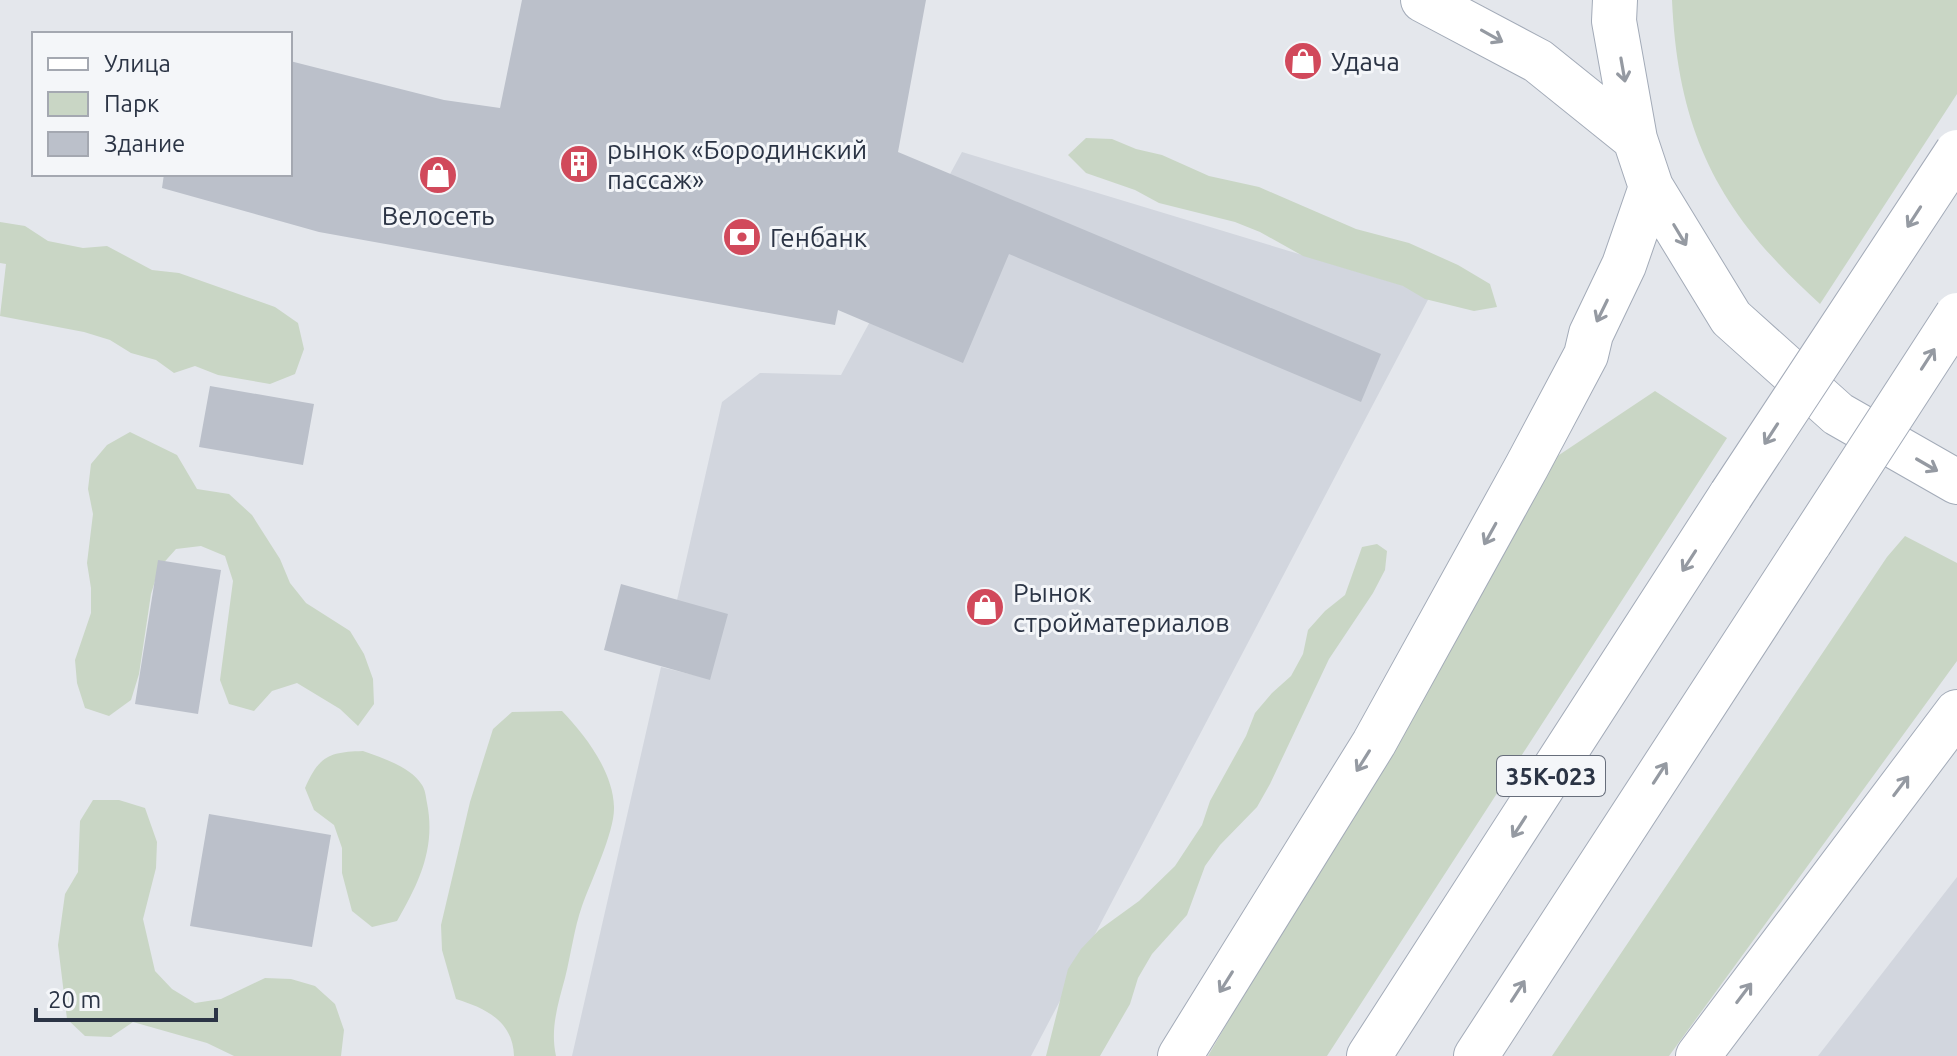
<svg xmlns="http://www.w3.org/2000/svg" width="1957" height="1056" font-family="Ubuntu,sans-serif">
  <rect width="100%" height="100%" fill="#e4e7ec"/>
  <path fill="#d2d6de" d="M962,152L1431,294L1031,1056H572L661,667L710,679L677,600L722,402L760,373L841,375Z
    M1957,877V1056H1818Z"/>
  <path fill="#c9d6c5" d="M1672,0H1957V94L1820,304C1720,214 1678,135 1672,0Z
    M1086,138L1112,139L1136,149L1162,155L1209,176L1259,187L1356,229L1409,243L1458,265L1490,284L1497,307L1474,311L1425,299L1403,286L1303,256L1260,232L1235,222L1159,203L1135,190L1086,173L1068,155Z
    M0,222L25,226L48,241L83,248L107,246L152,270L179,273L275,307L298,323L304,349L295,374L270,384L218,375L195,366L174,373L156,360L131,353L110,340L84,332L0,316L6,264L0,263Z
    M1655,391L1727,438L1327,1056H1208L1556,457Z
    M130,432L177,455L197,489L229,494L252,515L280,559L290,583L306,603L350,631L364,654L373,679L374,704L358,726L340,709L297,683L272,691L254,711L229,704L220,680L233,581L225,556L201,546L176,549L159,568L151,594L139,674L131,700L109,716L85,708L77,683L75,660L91,613V588L87,563L93,514L88,489L91,464L107,445Z
    M1905,536L1957,563V661L1669,1056H1552L1887,557Z
    M1377,544L1387,551L1385,570L1373,593L1329,659L1270,784L1257,807L1220,845L1205,866L1187,915L1152,954L1138,978L1130,1004L1100,1056H1046L1068,969L1081,949L1099,930L1139,901L1175,866L1202,825L1210,801L1246,736L1255,713L1272,693L1291,676L1303,654L1308,630L1325,611L1345,595L1362,547Z
    M562,711C585,735 613,771 614,807C615,831 591,881 582,906C574,929 571,954 565,978C558,1004 550,1029 556,1056H514C513,1021 485,1008 456,999L442,950L441,925L470,802L493,729L512,712Z
    M363,751C382,758 410,766 422,785C425,789 426,797 427,803C436,848 419,883 397,921L372,927L352,911L342,873V848L334,825L314,810L305,788C319,756 329,752 363,751Z
    M93,800H119L145,808L157,842L156,868L143,919L155,971L172,989L195,1003L221,999L265,978L291,979L315,986L335,1004L344,1030L341,1056H234L207,1043L133,1022L111,1037L85,1036L67,1019L58,945L65,894L78,872L80,821Z"/>
  <path fill="#bbc0ca" d="M522,0H926L898,152L1381,354L1361,402L1009,254L963,363L838,310L835,325L319,232L162,188L164,174H290V61L444,100L500,108Z
    M210,386L314,404L303,465L199,447Z
    M158,560L221,570L198,714L135,704Z
    M621,584L728,614L710,680L604,650Z
    M209,814L331,835L312,947L190,926Z"/>
  <g fill="none" stroke-linecap="round" stroke-linejoin="round">
    <g stroke="#a3abb8" stroke-width="46">
      <path id="primary" d="M1423,0L1538,61L1635,139
        M1615,0L1614,21L1635,139L1651,187L1731,318L1838,414L1957,482
        M1180,1056L1374,743L1527,466L1586,355L1591,334L1624,265L1651,187
        M1369,1056L1731,495
        M1476,1056L1810,542
        M1698,1056L1957,712"/>
    </g>
    <use href="#primary" stroke="#fff" stroke-width="44"/>
    <g stroke="#a3abb8" stroke-width="46" stroke-linecap="butt">
      <path id="primary-bridge" d="M1731,495L1957,152
        M1810,542L1957,315"/>
    </g>
    <use href="#primary-bridge" stroke="#fff" stroke-width="44"/>
  </g>
  <defs><path id="oneway-shaft" d="M-6 0H5M1.5-3L5.5 0L1.5 3" fill="none" stroke-width="1.6" stroke-linecap="round" stroke-linejoin="round" transform="scale(2)"/></defs>
  <g stroke="#959aa2">
    <use href="#oneway-shaft" transform="translate(1492 36) rotate(29)"/>
    <use href="#oneway-shaft" transform="translate(1623 70) rotate(80)"/>
    <use href="#oneway-shaft" transform="translate(1914 217) rotate(123)"/>
    <use href="#oneway-shaft" transform="translate(1680 235) rotate(59)"/>
    <use href="#oneway-shaft" transform="translate(1602 311) rotate(116)"/>
    <use href="#oneway-shaft" transform="translate(1928 359) rotate(-57)"/>
    <use href="#oneway-shaft" transform="translate(1771 434) rotate(123)"/>
    <use href="#oneway-shaft" transform="translate(1927 465) rotate(30)"/>
    <use href="#oneway-shaft" transform="translate(1490 534) rotate(119)"/>
    <use href="#oneway-shaft" transform="translate(1689 561) rotate(123)"/>
    <use href="#oneway-shaft" transform="translate(1363 761) rotate(122)"/>
    <use href="#oneway-shaft" transform="translate(1660 773) rotate(-57)"/>
    <use href="#oneway-shaft" transform="translate(1901 786) rotate(-53)"/>
    <use href="#oneway-shaft" transform="translate(1519 827) rotate(123)"/>
    <use href="#oneway-shaft" transform="translate(1226 982) rotate(122)"/>
    <use href="#oneway-shaft" transform="translate(1518 991) rotate(-57)"/>
    <use href="#oneway-shaft" transform="translate(1744 993) rotate(-53)"/>
  </g>
  <defs>
    <g id="shop-disc" transform="scale(2)"><circle r="9.5" fill="#d1495b" stroke="#f4f6f9"/><path d="M-5-2.5h2.3a2.7 3.5 0 0 1 5.4 0H5L5.5 6h-11ZM-1.5-2.5h3a1.5 2.3 0 0 0-3 0Z" fill="#fff"/></g>
    <g id="building-disc" transform="scale(2)"><circle r="9.5" fill="#d1495b" stroke="#f4f6f9"/><path d="M-4-6H4V6H1V3H-1V6H-4ZM-2.5-4.3h1.7v1.8h-1.7ZM.8-4.3h1.7v1.8H.8ZM-2.5-1h1.7V.8h-1.7ZM.8-1h1.7V.8H.8Z" fill="#fff"/></g>
    <g id="bank-disc" transform="scale(2)"><circle r="9.5" fill="#d1495b" stroke="#f4f6f9"/><path d="M-6-4H6V4H-6ZM0-2.3a2.3 2.3 0 1 0 0 4.6a2.3 2.3 0 1 0 0-4.6Z" fill="#fff"/></g>
  </defs>
  <g fill-rule="evenodd">
    <use href="#shop-disc" x="1303" y="61"/>
    <use href="#building-disc" x="579" y="164"/>
    <use href="#shop-disc" x="438" y="175"/>
    <use href="#bank-disc" x="742" y="237"/>
    <use href="#shop-disc" x="985" y="607"/>
  </g>
  <g text-anchor="middle" dominant-baseline="central" stroke-width="6" stroke-linejoin="round" paint-order="stroke">
    <rect fill="#f4f6f9" stroke="#676e7b" stroke-width="2" x="1497" y="756" width="108" height="40" rx="6"/>
    <g font-size="24" font-weight="bold" fill="#2b3445">
      <text x="1551" y="776">35К-023</text>
    </g>
    <g font-size="26" fill="#2b3445" stroke="#f4f6f9" text-anchor="start">
      <text x="1331" y="61">Удача</text>
      <text x="607" y="149">рынок «Бородинский<tspan x="607" dy="30">пассаж»</tspan></text>
      <text x="438" y="215" text-anchor="middle">Велосеть</text>
      <text x="770" y="237">Генбанк</text>
      <text x="1013" y="592">Рынок<tspan x="1013" dy="30">стройматериалов</tspan></text>
    </g>
  </g>
  <rect x="32" y="32" width="260" height="144" fill="#f4f6f9" stroke="#a4a8b1" stroke-width="2"/>
  <rect x="48" y="58" width="40" height="12" fill="#ffffff" stroke="#a4a8b1" stroke-width="2"/>
  <text x="104" y="72" font-size="24" fill="#2b3445">Улица</text>
  <rect x="48" y="92" width="40" height="24" fill="#c9d6c5" stroke="#a4a8b1" stroke-width="2"/>
  <text x="104" y="112" font-size="24" fill="#2b3445">Парк</text>
  <rect x="48" y="132" width="40" height="24" fill="#bbc0ca" stroke="#a4a8b1" stroke-width="2"/>
  <text x="104" y="152" font-size="24" fill="#2b3445">Здание</text>
  <path d="M36 1008v12h180v-12" fill="none" stroke="#2b3445" stroke-width="4"/>
  <text x="48" y="1008" font-size="24" fill="#2b3445" stroke="#f4f6f9" stroke-width="6" paint-order="stroke">20 m</text>
</svg>
